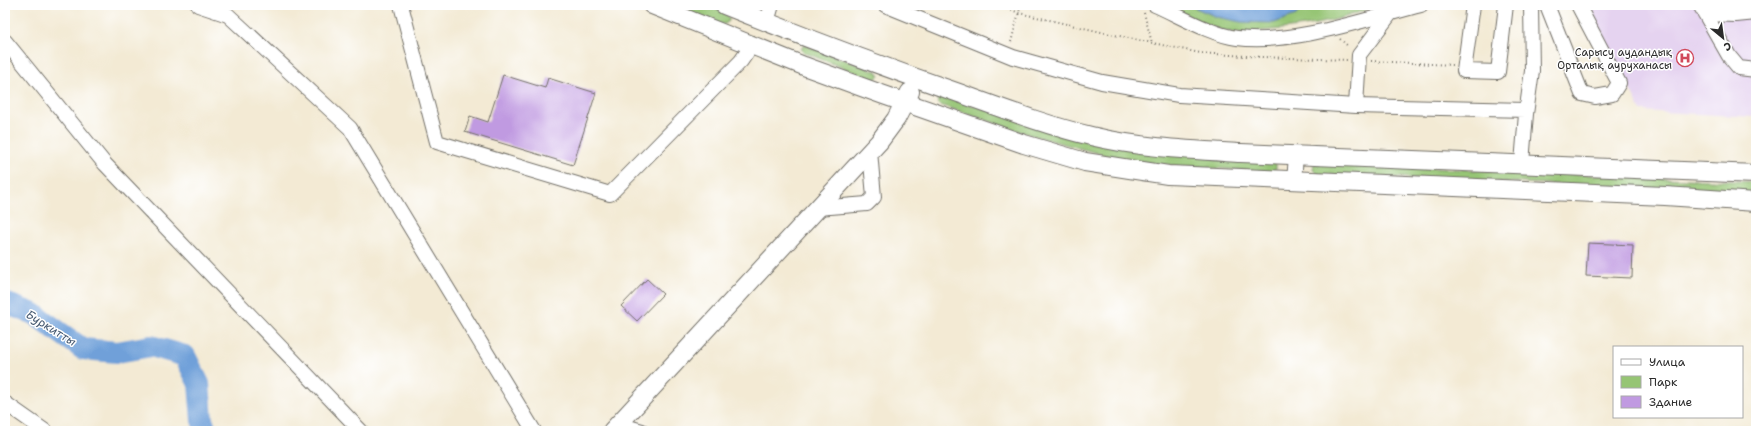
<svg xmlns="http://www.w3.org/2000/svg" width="1761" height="436" font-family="'Shantell Sans',sans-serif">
  <rect width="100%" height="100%" fill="#fff"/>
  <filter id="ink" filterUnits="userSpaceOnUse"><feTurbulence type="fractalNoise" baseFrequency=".025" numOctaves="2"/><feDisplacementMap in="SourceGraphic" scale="8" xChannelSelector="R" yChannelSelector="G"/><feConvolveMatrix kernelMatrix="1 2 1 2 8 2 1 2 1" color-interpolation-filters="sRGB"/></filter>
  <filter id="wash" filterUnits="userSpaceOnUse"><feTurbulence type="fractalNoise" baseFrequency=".012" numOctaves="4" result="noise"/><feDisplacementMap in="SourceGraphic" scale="16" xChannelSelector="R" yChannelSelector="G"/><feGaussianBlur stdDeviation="0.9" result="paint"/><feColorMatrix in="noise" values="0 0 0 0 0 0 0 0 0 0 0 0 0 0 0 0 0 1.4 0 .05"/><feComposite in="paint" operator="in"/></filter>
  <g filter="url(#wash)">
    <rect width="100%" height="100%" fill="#f3ead4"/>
    <path fill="#e5d3f0" d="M1586,5H1756V117L1641,111Z"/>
    <path fill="#96c574" stroke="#607850" d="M669,5C686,5 717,3 729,17V21L725,24H720Z
      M1168,5H1189L1217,17L1296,15L1304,5H1376C1341,22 1299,28 1260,31C1253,32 1243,34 1236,33C1212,30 1189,16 1168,5Z
      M804,45L878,72L879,76L874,80L803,52L801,49Z
      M939,95L1033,124L1276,163V169L1270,172L1170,165L1123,160L1031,135L940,105L938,103L937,98Z
      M1314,163L1756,182V193L1317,174L1313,170Z"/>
    <path fill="#70a0d9" stroke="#4e6682" d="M1189,5H1304L1296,15L1274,23L1241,22L1217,17Z"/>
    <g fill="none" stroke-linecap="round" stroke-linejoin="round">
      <path stroke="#70a0d9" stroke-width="22" d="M5,303L34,314L83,349L117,352L151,346L185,356L199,384L202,420L206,431"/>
    </g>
    <g id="blocks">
      <path fill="#c09ae1" d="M503,75L545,88L548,78L596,93L573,165L465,132L470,116L488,122Z
        M1588,243L1633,245L1632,278L1586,276Z
        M647,279L663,294L637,321L621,306Z"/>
    </g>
  </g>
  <g filter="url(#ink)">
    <use href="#blocks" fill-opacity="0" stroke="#716e66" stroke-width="1"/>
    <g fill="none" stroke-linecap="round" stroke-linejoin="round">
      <g stroke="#716e66" stroke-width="16">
        <path id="minor" d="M198,5L228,15L350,128L534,431
          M401,5L437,142L610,194L741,61L752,45
          M885,5L1013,57L1102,82L1179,95L1356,106
          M1155,5C1178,15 1212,35 1237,38C1293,45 1366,19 1421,5
          M1397,5L1359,55L1356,106L1526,110
          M1473,5L1464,71L1498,72L1506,5
          M1547,5L1582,94L1595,97L1612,94L1619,83L1578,5
          M1700,5L1729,56L1739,68L1756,70
          M1705,14L1736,15L1756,13
          M767,22L772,5
          M5,41L105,164L361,431
          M1522,163L1526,114L1532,71L1531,5
          M1294,182L1296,155
          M818,208L867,204L874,197L870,151
          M5,403L45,431
          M618,424L642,431"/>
      </g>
      <g stroke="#716e66" stroke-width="20">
        <path id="major" d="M652,5L804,66L881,94L1024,144L1085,162L1168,175L1665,196L1756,202
          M724,5C801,36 878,65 956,92C1001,108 1045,125 1091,136C1140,148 1191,150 1241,153L1756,174
          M612,431L879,142L896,119L910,92"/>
      </g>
      <path stroke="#716e66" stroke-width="2" stroke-dasharray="1 3" stroke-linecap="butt" d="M1000,5L1019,13L1110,34L1200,53L1263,57L1347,60
        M1144,13L1152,43
        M1340,39L1349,47
        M1011,42L1021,5
        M1371,61L1452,65"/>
      <use href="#minor" stroke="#fff" stroke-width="14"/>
      <use href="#major" stroke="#fff" stroke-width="18"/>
    </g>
  </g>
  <defs>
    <g id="hospital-ring" transform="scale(0.9)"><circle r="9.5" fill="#fff" stroke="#d1495b" stroke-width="1.5"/><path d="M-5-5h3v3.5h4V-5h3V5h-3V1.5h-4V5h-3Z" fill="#d1495b"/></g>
  </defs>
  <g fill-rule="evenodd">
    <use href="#hospital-ring" x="1685" y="58"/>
  </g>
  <g text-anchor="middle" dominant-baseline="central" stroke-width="3" stroke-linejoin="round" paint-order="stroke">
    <g font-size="11" fill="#2b2b2b" stroke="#fff" text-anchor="end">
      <text x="1672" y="52">Сарысу аудандық<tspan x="1672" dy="13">Орталық ауруханасы</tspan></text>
    </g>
    <g font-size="12" font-style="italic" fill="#475a71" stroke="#fff">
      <text transform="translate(51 328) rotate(32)">Буркитты</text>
    </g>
  </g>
  <rect width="1761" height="436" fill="none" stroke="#fff" stroke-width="20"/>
  <rect x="1613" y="346" width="130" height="72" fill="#ffffff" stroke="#aaaaaa"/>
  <rect x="1621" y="359" width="20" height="6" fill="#ffffff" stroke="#aaaaaa"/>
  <text x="1649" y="366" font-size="12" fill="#2b2b2b">Улица</text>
  <rect x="1621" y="376" width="20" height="12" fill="#96c574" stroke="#aaaaaa"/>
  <text x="1649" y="386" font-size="12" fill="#2b2b2b">Парк</text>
  <rect x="1621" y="396" width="20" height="12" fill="#c09ae1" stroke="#aaaaaa"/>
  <text x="1649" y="406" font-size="12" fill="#2b2b2b">Здание</text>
  <g transform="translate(1723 38) rotate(151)" stroke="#ffffff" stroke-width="3" paint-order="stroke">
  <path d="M0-3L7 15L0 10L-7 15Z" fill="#2b2b2b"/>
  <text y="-6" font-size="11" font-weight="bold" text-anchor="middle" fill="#2b2b2b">С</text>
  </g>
</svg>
